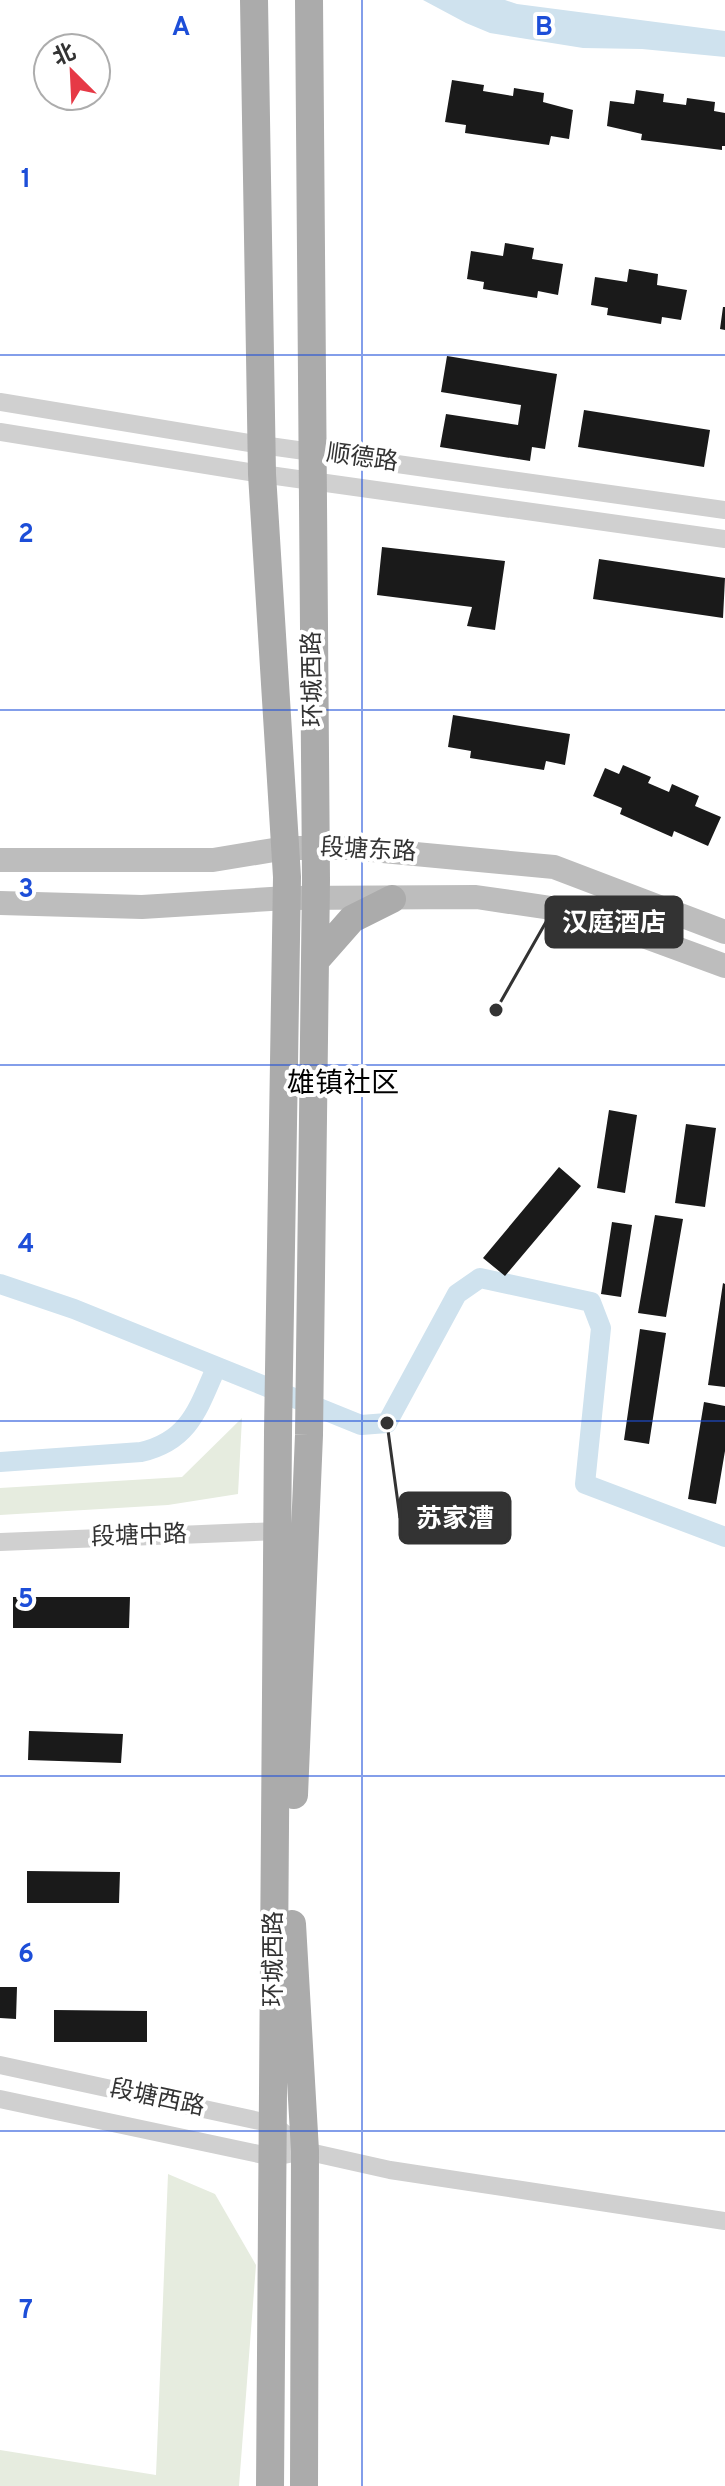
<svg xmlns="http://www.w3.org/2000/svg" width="725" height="2486" font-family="Overpass,'Noto Sans SC',sans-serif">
  <rect width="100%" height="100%" fill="#fff"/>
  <path fill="#e6ecdf" d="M242,1418L238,1494L168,1505L0,1515V1488L182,1477Z
    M168,2174L215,2194L256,2265L239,2486H0V2450L156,2475Z"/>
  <path fill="#cfe2ee" d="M423,0H505L517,4L725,31V57L642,49L583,48L490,33L466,23Z"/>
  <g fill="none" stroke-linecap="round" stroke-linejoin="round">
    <path stroke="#cfe2ee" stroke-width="20" d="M0,1284L74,1309L361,1425L387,1423L457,1294L480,1278L591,1302L601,1328L585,1484L725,1537
      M0,1462L141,1452C189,1441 198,1409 216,1368"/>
  </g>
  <path fill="#1a1a1a" d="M452,80L484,85L483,91L513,96L514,88L544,93L543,102L573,110L569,139L551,136L549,145L465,133L466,125L445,122Z
    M636,90L664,94L663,102L686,105L687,98L715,102L714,111L725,113V146H722V150L641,140L642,134L607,126L610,101L634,104Z
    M505,243L534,248L532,259L563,264L558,295L538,291L537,298L483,289L484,282L467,279L471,251L503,256Z
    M629,269L658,274L657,285L687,290L681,320L662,317L661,324L607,315L608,308L591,305L595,277L627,282Z
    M723,307H725V330L720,329Z
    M447,356L557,374L545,449L532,447L530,461L440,447L446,414L518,425L521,405L441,392Z
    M584,410L710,430L704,467L578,447Z
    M382,547L505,561L495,630L467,626L472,607L377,595Z
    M599,559L725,578L723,618L593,599Z
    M453,715L570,734L565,765L546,761L544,770L470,758L471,751L448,747Z
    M623,765L651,777L648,783L669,792L672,784L699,796L695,806L721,817L708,846L674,831L672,837L620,814L622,808L593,796L605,768L619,774Z
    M609,1110L637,1115L625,1193L597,1188Z
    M686,1124L716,1128L705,1207L675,1203Z
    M559,1167L581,1186L505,1276L483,1258Z
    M655,1215L683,1219L666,1317L638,1313Z
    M612,1222L632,1225L621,1297L601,1294Z
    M723,1283L725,1284V1387L708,1385Z
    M640,1329L666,1333L649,1444L624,1440Z
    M704,1402L725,1406V1451L716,1504L688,1499Z
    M13,1597H130L129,1628H13Z
    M29,1731L123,1734L121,1763L28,1760Z
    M27,1871L120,1872L119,1903H27Z
    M0,1987H17L16,2019L0,2018Z
    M54,2010L147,2011V2042H54Z"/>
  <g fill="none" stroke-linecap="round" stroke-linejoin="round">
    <path stroke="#d0d0d0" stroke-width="18" d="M0,402L262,445L725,510
      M0,432L262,474L725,539
      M0,1542L278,1531
      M0,2065L273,2124L305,2151
      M0,2099L273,2157L305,2151L390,2170L725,2221"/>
    <path stroke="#bdbdbd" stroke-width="24" d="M0,860H213L286,848H351L554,867L725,932
      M0,903L142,907L287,898L476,897L578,912L725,966"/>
    <path stroke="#ababab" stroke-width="28" d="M254,0L262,474L287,877L278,1432L270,2486
      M315,961L352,919L392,899
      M294,1795L309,1435L316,880L309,0
      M292,1924L305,2151L304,2486"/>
  </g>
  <path fill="none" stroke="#1d4ed8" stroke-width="2" stroke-opacity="0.55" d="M362,0V2486M0,355H725M0,710H725M0,1065H725M0,1421H725M0,1776H725M0,2131H725"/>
  <g text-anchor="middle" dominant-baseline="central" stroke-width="8" stroke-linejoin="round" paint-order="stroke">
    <g font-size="24" fill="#333" stroke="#fff">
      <text transform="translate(362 459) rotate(8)">顺德路</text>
      <text transform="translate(314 679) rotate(-91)">环城西路</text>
      <text transform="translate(368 851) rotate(3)">段塘东路</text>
      <text transform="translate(139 1537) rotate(-2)">段塘中路</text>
      <text transform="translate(275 1959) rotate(-90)">环城西路</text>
      <text transform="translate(157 2099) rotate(12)">段塘西路</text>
    </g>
    <g font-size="28" fill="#000" stroke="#fff">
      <text x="343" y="1085">雄镇社区</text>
    </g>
  </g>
  <g font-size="26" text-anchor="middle" font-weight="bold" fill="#1d4ed8" stroke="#fff" stroke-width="8" stroke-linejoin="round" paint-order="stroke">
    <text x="181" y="35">A</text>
    <text x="544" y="35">B</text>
    <text x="26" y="187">1</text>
    <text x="26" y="542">2</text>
    <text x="26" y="897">3</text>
    <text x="26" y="1252">4</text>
    <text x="26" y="1607">5</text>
    <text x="26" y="1962">6</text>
    <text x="26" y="2318">7</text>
  </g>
  <path fill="none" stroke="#333" stroke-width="3" d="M496 1010L546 922M387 1423L400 1518"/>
  <g fill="#333" stroke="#fff" stroke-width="3">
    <circle cx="496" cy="1010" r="8"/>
    <circle cx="387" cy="1423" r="8"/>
  </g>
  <g fill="#333" stroke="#333" stroke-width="3">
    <rect x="546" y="897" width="136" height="50" rx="8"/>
    <rect x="400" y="1493" width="110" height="50" rx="8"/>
  </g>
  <g font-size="26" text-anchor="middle" font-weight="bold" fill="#fff">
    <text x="614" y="931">汉庭酒店</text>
    <text x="455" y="1527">苏家漕</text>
  </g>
  <g transform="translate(72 72) rotate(336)"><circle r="38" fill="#ffffff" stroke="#adadad" stroke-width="2"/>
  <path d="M0-6L14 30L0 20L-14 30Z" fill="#e63946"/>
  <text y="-12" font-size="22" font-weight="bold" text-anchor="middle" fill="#333333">北</text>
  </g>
</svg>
